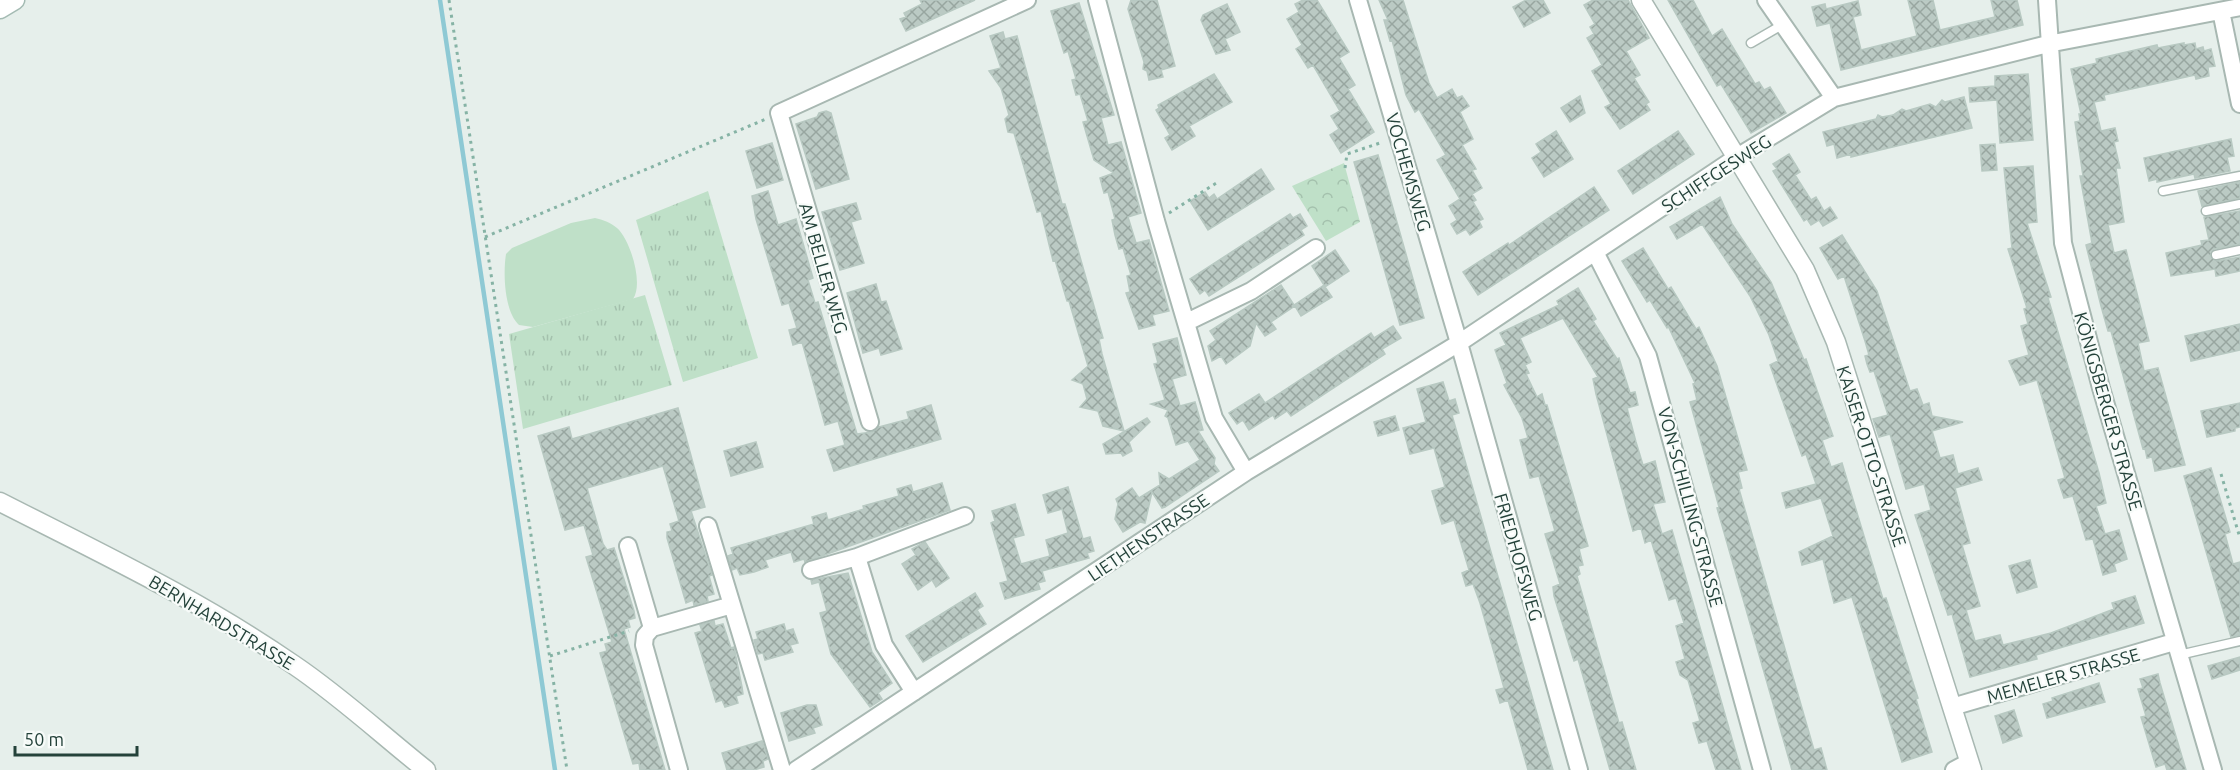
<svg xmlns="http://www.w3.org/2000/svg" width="2240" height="770" font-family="Ubuntu,sans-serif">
  <defs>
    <pattern id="grass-tufts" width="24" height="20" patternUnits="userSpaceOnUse" patternTransform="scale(1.5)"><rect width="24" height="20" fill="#bfe0c8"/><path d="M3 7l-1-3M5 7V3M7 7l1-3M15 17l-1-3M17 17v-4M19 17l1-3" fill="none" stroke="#a4c1ad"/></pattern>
    <pattern id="park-crowns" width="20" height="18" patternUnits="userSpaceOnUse" patternTransform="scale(1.5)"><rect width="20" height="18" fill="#bfe0c8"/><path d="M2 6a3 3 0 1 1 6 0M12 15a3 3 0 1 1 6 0" fill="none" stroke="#a4c1ad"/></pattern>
    <pattern id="building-cross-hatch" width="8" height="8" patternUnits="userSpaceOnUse" patternTransform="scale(1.5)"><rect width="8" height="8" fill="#bbcac4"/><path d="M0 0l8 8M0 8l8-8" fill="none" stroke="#98a6a0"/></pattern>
  </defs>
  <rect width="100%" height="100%" fill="#e6efeb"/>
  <path fill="url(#grass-tufts)" d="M708,191L758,358L683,382L636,220Z
    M645,295L672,385L523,429L509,334Z"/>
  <path fill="url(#park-crowns)" d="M1344,163L1360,222L1326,241L1292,186Z"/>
  <path fill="#bfe0c8" d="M595,218C603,220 610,222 617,228C630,239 644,284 633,299L533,327L519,325C504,311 503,273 506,254L512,248L571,223Z"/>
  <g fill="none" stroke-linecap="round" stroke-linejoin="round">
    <path stroke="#8ec9d4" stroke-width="4.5" d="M440,0L555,770"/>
  </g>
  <path fill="url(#building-cross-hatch)" stroke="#b8c9c2" stroke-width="1.5" d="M920,0H975L906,31L900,19L906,17L904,13L922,4Z
    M1131,0H1157L1175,66L1161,70L1163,77L1149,80L1147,71L1143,69L1144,62L1128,9Z
    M1303,0H1317L1349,52L1339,58L1355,85L1348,89L1374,132L1341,153L1330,135L1339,129L1331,116L1340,111L1313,65L1308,68L1296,49L1302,45L1287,19L1299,12L1295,4Z
    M1379,0H1403L1429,83L1437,98L1452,89L1457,98L1462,96L1469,106L1460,112L1473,139L1462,145L1476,169L1472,170L1482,188L1472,194L1476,200L1473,202L1483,219L1479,221L1482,227L1470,235L1466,229L1457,234L1451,224L1457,220L1449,206L1460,199L1437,160L1446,155L1419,109L1415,112L1406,95L1392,40L1390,41L1384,20H1388Z
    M1526,0H1543L1550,13L1524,27L1513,7Z
    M1593,0H1628L1649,38L1626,51L1640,75L1634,78L1649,102L1646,104L1650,110L1620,129L1605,107L1611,104L1592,71L1602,65L1587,38L1594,34L1590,27L1595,24L1584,5Z
    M1668,0H1693L1712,36L1722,29L1755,84L1759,82L1764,90L1770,87L1786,113L1751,133L1721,84L1717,86Z
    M1908,0H1933L1940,30L1995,17L1991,0H2017L2023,25L1841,70L1830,23L1817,26L1812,7L1825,4L1826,9L1858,1L1861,15L1853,17L1861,50L1917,36Z
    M1079,3L1114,115L1101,118L1108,145L1121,142L1141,213L1128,217L1136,243L1149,240L1169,311L1152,315L1155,325L1139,329L1126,293L1130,292L1127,276L1131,275L1123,248L1119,249L1115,235L1112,220L1115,219L1108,192L1104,193L1100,178L1114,173L1094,160L1083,122L1088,121L1080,94L1076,95L1072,80L1076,79L1068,51L1064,53L1051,11Z
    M1227,4L1240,32L1225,39L1230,50L1216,54L1201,20L1203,15Z
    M1003,32L1005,39L1017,36L1062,204H1065L1103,338L1099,339L1102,354L1124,431L1103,426L1098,411L1080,407L1087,399L1083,384L1072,380L1088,366L1069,301H1067L1055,260L1053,261L1041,211L1037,212L1014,133L1008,132L1005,119L1009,115L1001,88L989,71L1001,68L990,36Z
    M2184,43V45L2195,43L2196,49L2203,47L2204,51L2211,49L2215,66L2208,67L2209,76L2196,79L2195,75L2104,95L2105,100L2094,102L2101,131L2115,128L2118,141L2114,142L2120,168H2116L2124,222L2108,225L2114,253L2126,250L2149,341L2138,343L2144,371L2158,368L2185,465L2155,471L2152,457L2147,458L2145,448L2143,449L2111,331H2108L2101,306L2086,245L2092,243L2080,176H2083L2075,122L2080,121L2079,114H2081L2071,69L2097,63L2096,59L2157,45L2158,48Z
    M1214,74L1232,102L1189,126L1195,136L1172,150L1165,138L1170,135L1156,110L1159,108L1158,105Z
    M2028,74L2033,140L2000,143L1997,100L1970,102L1969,88L1995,86V76Z
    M1580,96L1585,113L1570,122L1561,108Z
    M1964,97L1972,128L1851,157V154L1837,158L1834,144L1827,146L1823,132L1876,119L1878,115L1882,117L1893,115L1902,109L1906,111L1930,104L1936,107L1942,100L1945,102Z
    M826,111L831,113L849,179L816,189L796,124L817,117L819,113Z
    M1556,131L1573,159L1544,177L1532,158L1541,152L1536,144Z
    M1678,131L1694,154L1633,194L1618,171Z
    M2231,139L2234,156L2227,157L2230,171L2195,178L2194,174L2157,182V179L2149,181L2144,158Z
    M772,143L783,180L757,188L746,151Z
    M1995,144L1997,170L1982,171L1980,145Z
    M1789,154L1800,172L1795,175L1811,200L1816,197L1824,211L1830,207L1837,218L1823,226L1819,220L1811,225L1807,219L1804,221L1773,171L1777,169L1773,164Z
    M1378,155L1424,318L1400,325L1354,162Z
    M2033,166L2037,222L2027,223L2051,297L2048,298L2051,308L2099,473L2106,503L2096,506L2105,534L2119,530L2127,559L2114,564L2116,571L2103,575L2093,539L2086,540L2073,496L2064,498L2058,480L2065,478L2037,380L2020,385L2009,361L2029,355L2021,326L2028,324L2024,309L2027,308L2008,249L2012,248L2004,168Z
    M1261,169L1274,189L1208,230L1190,201L1205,192L1209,198L1214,194L1217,199Z
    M2240,182V198L2202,206L2198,191Z
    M1594,187L1609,210L1478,295L1463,272L1508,243L1509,245Z
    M768,191L778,225L796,219L813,278L808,280L815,303L818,302L857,434L872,432L879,427L909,419L907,412L931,405L941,439L834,471L827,450L845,445L838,421L825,425L802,342L793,345L789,330L797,328L789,303L782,305L756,219L752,196Z
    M1720,197L1732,224L1771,282L1804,360L1806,359L1833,436L1822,440L1831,467L1842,463L1883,599L1886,598L1918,698L1916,699L1932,752L1902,762L1852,597L1834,603L1823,559L1802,565L1799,552L1833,536L1821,498L1786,508L1782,493L1816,484L1806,454L1802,456L1770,365L1778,361L1769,335L1750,296L1702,224L1677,239L1670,227Z
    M856,203L861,219L851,222L864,263L840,270L822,212Z
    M2240,211V244L2214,249L2210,256L2217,261L2240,257V271L2216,276L2215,269L2171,276L2166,253L2202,245L2201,241L2209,240L2204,217Z
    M1290,214L1293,218L1300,214L1307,226L1301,230L1304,235L1209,296L1205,290L1200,294L1190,279Z
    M1842,235L1877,291L1910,391L1917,389L1923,405L1929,403L1932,416L1963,422L1932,431L1940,458L1953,455L1958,474L1978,468L1982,480L1955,488L1970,543L1962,545L1980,606L1966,610L1975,641L2000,635L2003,645L2051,633L2114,609L2112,603L2135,596L2144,623L2036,655L2037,659L1970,677L1952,614L1948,615L1915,515L1931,510L1924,484L1906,489L1890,434L1879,437L1873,419L1888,415L1874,371L1870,372L1867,364L1865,356L1869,355L1865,341L1844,276L1838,279L1820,248Z
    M1643,248L1668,289L1671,287L1696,329L1699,327L1717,366L1747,470L1738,472L1742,488L1739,489L1814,750L1821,748L1827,770H1792L1717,508L1719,507L1690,402L1697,400L1693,384L1695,383L1668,326L1667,328L1650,300L1647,302L1622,261Z
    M1335,250L1349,271L1325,287L1332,297L1301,316L1295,306L1271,322L1276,329L1265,336L1256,323L1250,346L1226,364L1221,356L1212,361L1208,346L1216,340L1210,331L1281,285L1294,305L1324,285L1312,266Z
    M876,284L881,302L886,301L902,349L881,355L879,348L863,353L847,293Z
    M1578,288L1596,319L1593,321L1617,359L1619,358L1630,393L1635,392L1638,405L1627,408L1636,442L1643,465L1655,461L1665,502L1653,504L1662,534L1672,530L1741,770H1716L1707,741L1699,743L1693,723L1700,721L1688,680L1680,675L1676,662L1685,659L1676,626L1684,623L1676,598L1669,600L1651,540L1645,543L1641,528L1633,531L1596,394L1593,379L1598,377L1563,318L1520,338L1531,362L1525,365L1529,373L1526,374L1537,397L1542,394L1545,405H1547L1588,546L1579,549L1583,565L1578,566L1580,574L1577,576L1619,723L1622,722L1636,770H1610L1578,659L1574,661L1554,596L1553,587L1560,584L1545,534L1555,531L1539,476L1530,478L1520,440L1528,438L1522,418L1504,385L1507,383L1495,350L1506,345L1500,333L1559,305L1557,301Z
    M2240,324V350L2191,361L2185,336Z
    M1393,326L1401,338L1382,349L1385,354L1291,416L1287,411L1275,419L1273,415L1249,430L1243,420L1237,424L1229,413L1259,394L1265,403L1371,333L1374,338Z
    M1177,338L1186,375L1172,379L1180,406L1195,402L1203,430L1198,431L1215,458L1214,464L1219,471L1165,507L1162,508L1152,492L1145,523L1140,522L1123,532L1115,519L1118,504L1116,499L1132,488L1139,498L1160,485L1159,473L1169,479L1200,460L1188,441L1176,445L1168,418L1165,416L1168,410L1151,404L1165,400L1154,364L1158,363L1153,344Z
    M1443,382L1449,401L1455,399L1459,413L1452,415L1553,770H1528L1508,700L1500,703L1496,690L1504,688L1480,603L1473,584L1466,586L1462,573L1469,570L1454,520L1442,524L1432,491L1445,487L1434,448L1410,454L1403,428L1426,422L1417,389Z
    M2240,403V427L2235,428V431L2207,437L2201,411Z
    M678,408L705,507L691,511L712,575L709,576L714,594L707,596L708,601L694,605L693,600L686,603L667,538V532L672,531L670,524L679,521L663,466L587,488L603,544L607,550L614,548L634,611L635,618L628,620L630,627L624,629L665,770H640L639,763L633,764L600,653L607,651L605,644L612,642L586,557L593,555L584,525L565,530L538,436L569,427L572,439Z
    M1395,416L1399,430L1378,436L1374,422Z
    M1147,418L1150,422L1129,442L1132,451L1123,456L1121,453L1106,454L1103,444Z
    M756,442L763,467L731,476L724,451Z
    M2211,468L2230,532L2225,534L2233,564L2240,562V635L2231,637L2184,476Z
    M942,483L950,510L805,562L804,559L794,562L791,552L765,560L768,567L754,572L740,575L737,568L732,570L728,556L733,554L731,548L814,524L812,517L826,513L828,520L864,509L863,506L899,496L897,489L911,485L913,492Z
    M1068,487L1083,539L1090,537L1094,551L1087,553L1089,558L1042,571L1045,581L1038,583L1040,589L1005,599L1000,583L1008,581L991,523L995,521L992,511L1015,504L1024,535L1013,538L1021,564L1050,556L1046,540L1068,533L1062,509L1048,513L1043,495Z
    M925,542L949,578L936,587L932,580L918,590L902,564L916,555L912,549Z
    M2030,560L2037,587L2017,593L2009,566Z
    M848,573L872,652L892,683L878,693L882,699L870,707L831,654L820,613L827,611L819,582L812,584L811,580Z
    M975,593L983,606L977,610L986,624L923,662L906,636Z
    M714,621L715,626L723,624L731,648L734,647L742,687L743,694L736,696L738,703L725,707L722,700L716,702L695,633L702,631L700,625Z
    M784,624L786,631L793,629L798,643L790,645L793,652L765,660L763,653L758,654L754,640L758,639L756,632Z
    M2240,657V670L2212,679L2208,666Z
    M2158,674L2160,683L2186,770H2167L2165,764L2156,767L2141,717L2146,716L2138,689L2143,688L2140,679Z
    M2099,683L2105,702L2047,718L2043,704L2053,701L2052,698Z
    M807,705H816L822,725L813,728L815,733L789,741L781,713Z
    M2014,710L2022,736L2003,743L1995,716Z
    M762,741L768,759L763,761L764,767L754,770H727L722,753Z"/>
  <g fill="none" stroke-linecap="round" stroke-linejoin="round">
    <g stroke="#a8b8b2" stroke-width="11">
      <path id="service" d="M1751,43L1782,25
        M2163,191L2240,176
        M2206,211L2240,204
        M2216,255L2240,250
        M2179,655L2240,641"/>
    </g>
    <g stroke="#a8b8b2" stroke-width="20">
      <path id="minor" d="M1097,0L1156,221L1214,418L1246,472
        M1358,0L1459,343L1579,770
        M1766,0L1834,98
        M2047,0L2063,243L2101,388L2213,770
        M2221,11L2240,104
        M1596,254L1648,356L1762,770
        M1187,322L1251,291L1316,248
        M870,422L779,113L1027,0
        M708,526L782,770
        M628,546L652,628L645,636L644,645L679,770
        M811,570L857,557
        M652,628L732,605
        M914,692L884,645L857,557L965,516
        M1952,707L2174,642
        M796,770L1246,472L1459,343L1737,157L1834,98L2048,44L2240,7
        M1954,770L1969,762"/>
    </g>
    <g stroke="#a8b8b2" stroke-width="21">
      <path id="tertiary" d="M1641,0L1805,270L1836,342L1972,770
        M0,502C100,553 202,601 294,665C340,696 382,735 426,770"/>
    </g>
    <g stroke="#a4bbb3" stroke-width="21">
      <path id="secondary" d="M0,9L15,0"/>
    </g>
    <path stroke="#86b3a5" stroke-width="3" stroke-dasharray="3 4.5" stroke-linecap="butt" d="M449,0L567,770
      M1345,168L1347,154L1383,142
      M1169,213L1218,182
      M485,237L766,119
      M2221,474L2240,538
      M550,656L629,631"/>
    <use href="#service" stroke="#fff" stroke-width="8"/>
    <use href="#minor" stroke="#fff" stroke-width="16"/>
    <use href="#tertiary" stroke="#fff" stroke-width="18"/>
    <use href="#secondary" stroke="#fff" stroke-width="18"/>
  </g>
  <g text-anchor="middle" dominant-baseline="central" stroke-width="4.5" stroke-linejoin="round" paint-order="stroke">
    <g font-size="18" fill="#24423a" stroke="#f7fbf9">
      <text transform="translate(1409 172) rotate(74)">VOCHEMSWEG</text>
      <text transform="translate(1716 173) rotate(-33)">SCHIFFGESWEG</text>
      <text transform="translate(824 268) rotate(74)">AM BELLER WEG</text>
      <text transform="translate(2109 411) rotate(74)">KÖNIGSBERGER STRASSE</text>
      <text transform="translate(1872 456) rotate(72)">KAISER-OTTO-STRASSE</text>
      <text transform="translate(1691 507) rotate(75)">VON-SCHILLING-STRASSE</text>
      <text transform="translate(1148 537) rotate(-34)">LIETHENSTRASSE</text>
      <text transform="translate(1519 557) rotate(74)">FRIEDHOFSWEG</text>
      <text transform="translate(222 622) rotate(31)">BERNHARDSTRASSE</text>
      <text transform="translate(2063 675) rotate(-16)">MEMELER STRASSE</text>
    </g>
  </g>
  <path d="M15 746v9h122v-9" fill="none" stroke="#24423a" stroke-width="3"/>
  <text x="24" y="746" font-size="18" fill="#24423a" stroke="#f7fbf9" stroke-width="4.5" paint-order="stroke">50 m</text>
</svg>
